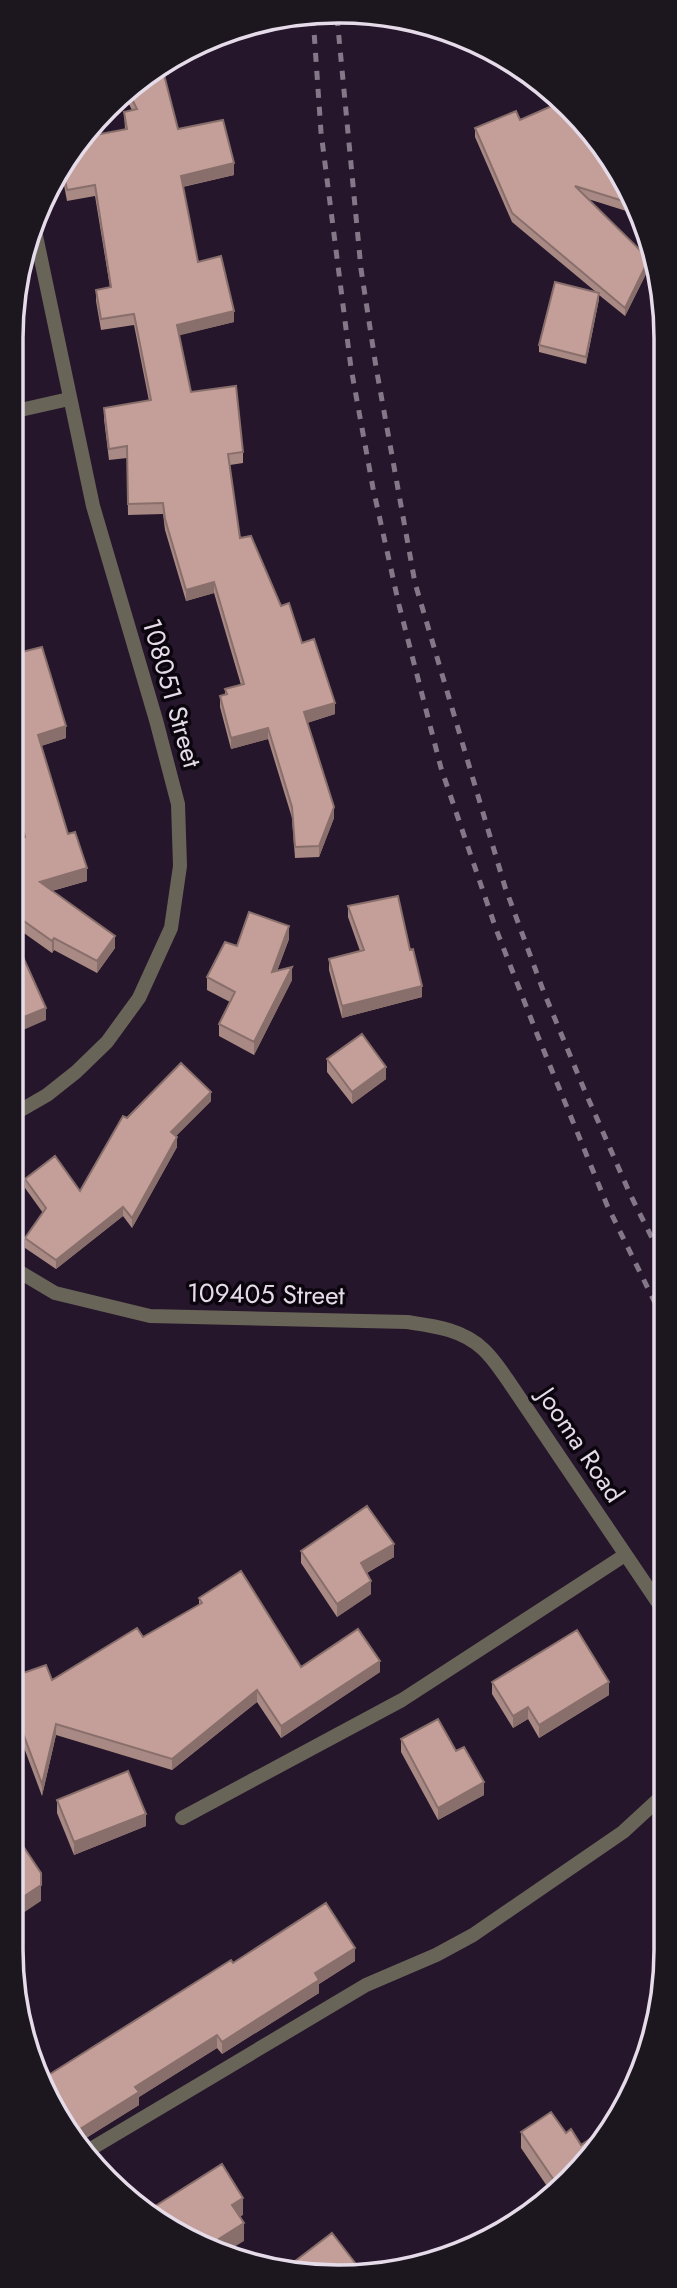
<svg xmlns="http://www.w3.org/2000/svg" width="677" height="2288" font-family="Jost,sans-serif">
  <rect width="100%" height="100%" fill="#25162b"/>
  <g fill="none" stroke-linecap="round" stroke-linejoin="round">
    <path stroke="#696458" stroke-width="14" d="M16,411L69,399
      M182,1818L402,1700L625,1555"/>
    <path stroke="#696458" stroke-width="14" d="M14,1114L47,1095L76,1072L107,1042L139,998L171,928L180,866L178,804L156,720L93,506L35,231
      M13,1268L55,1293L150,1316L407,1322C434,1326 462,1329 483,1349C492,1357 500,1369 507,1379L661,1607
      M84,2153L366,1985L436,1955L473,1935L623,1832L661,1797"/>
    <path stroke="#837788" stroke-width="5" stroke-dasharray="9 9" stroke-linecap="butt" d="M313,17L321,132L351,368L373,488L399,605L441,768L496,929L537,1034L607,1205L662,1317
      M337,17L361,269L376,367L415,583L505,887L543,990L584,1089L630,1194L662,1258"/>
  </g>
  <path fill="#a98984" d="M157,66L169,74L164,77L178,129L234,175L183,187L198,262L234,322L179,335L191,392L243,452V463L230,465L240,538L302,643L335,714L307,723L334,818L319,857L295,858L292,818L268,739L231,749L220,707V696L225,695V689L241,685L214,593L186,601L165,530L163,514L128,515L127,458L109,460L104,419V408L149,401L134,325L101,330L96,301V290L110,287L95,196L67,201L61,169L66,156L125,129L124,112L132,110L125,97Z
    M520,120L633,194L639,215L588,199L649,268L625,316L599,295V299L586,364L539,352V345L596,292L512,222L475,137V128Z
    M663,411V427L660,420V413Z
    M16,632L18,653L66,738L41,746L68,834L87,881L52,891L115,948L97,973L54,950L52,953L14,926L15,840L22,838L15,815Z
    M348,906L410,950L422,997L342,1018L329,970V959L360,951L348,917Z
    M289,939L277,971L292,980L254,1055L219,1036V1024L230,1002L207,990V977L237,946Z
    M327,1059L386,1079L352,1104L327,1072Z
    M211,1101L176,1136L177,1147L132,1228L123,1216L56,1269L25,1248V1238L43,1213L25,1188V1179L80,1191L127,1118Z
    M301,1551L394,1557L367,1573L371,1594L337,1617L301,1563Z
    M199,1598L301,1667L380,1672L281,1738L257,1702L172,1770L56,1735L42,1796L11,1713L12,1677L52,1680L143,1637L199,1605Z
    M492,1682L609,1695L539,1738L528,1719L513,1728L492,1694Z
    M401,1739L484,1795L438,1820L401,1752Z
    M57,1800L146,1826L74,1855L57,1813Z
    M355,1961L319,1984V1993L222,2054L217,2048L139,2097V2105L78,2143L39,2081L233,1963Z
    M521,2132L566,2133L581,2145L611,2132L551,2192L521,2148Z"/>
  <path fill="#896f6b" d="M169,63V74L162,78V67Z
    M234,163V175L181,187V176Z
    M649,259V268L625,316V308Z
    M599,293V299L586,364V357Z
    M234,311V322L177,336V325Z
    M214,582V593L186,601V590Z
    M335,703V714L304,724V712Z
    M66,726V738L38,747V735Z
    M268,728V739L231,749V738Z
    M334,807V818L319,857V846Z
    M87,868V881L40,894V882Z
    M289,926V939L272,985V972Z
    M115,936V948L97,973V961Z
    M54,938V950L52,953V941Z
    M292,967V980L254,1055V1042Z
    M422,986V997L342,1018V1006Z
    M46,1008V1020L14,1034V1021Z
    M386,1067V1079L352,1104V1092Z
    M211,1092V1101L171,1141V1132Z
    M177,1137V1147L132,1228V1218Z
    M123,1207V1216L56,1269V1260Z
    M394,1544V1557L361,1576V1563Z
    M371,1581V1594L337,1617V1604Z
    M380,1661V1672L281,1738V1726Z
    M609,1682V1695L539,1738V1725Z
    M257,1690V1702L172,1770V1759Z
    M528,1707V1719L513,1728V1716Z
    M56,1724V1735L42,1796V1784Z
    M484,1782V1795L438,1820V1808Z
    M146,1814V1826L74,1855V1842Z
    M41,1885V1901L11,1921V1905Z
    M355,1948V1961L319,1984V1993L222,2054V2042L315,1973Z
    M217,2035V2048L139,2097V2105L78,2143L72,2134L135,2087Z
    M562,2179V2181L556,2187V2183Z
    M243,2198V2215L232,2222V2205Z
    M244,2223V2241L224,2253L206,2247Z"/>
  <path fill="#c49f99" stroke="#896f6b" stroke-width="2" d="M168,61L169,63L162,67L178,129L223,120L234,163L181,176L198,262L221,256L234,311L177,325L191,392L236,386L243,452L228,454L240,538L251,536L281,606L289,603L302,643L314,639L335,703L304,712L334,807L319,846L295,847L292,807L268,728L231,738L220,696L227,694L225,689L244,684L214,582L186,590L165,519L163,503L128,504L127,446L109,449L104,408L151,400L134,314L101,319L96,290L111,287L95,185L67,190L62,165L66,156L85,137L127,129L124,112L137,109L129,93L157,66Z
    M561,102L585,122L633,194L636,205L575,186L649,259L625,308L512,213L475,128L516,111L520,120Z
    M555,282L599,293L586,357L539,345Z
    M663,411V420L660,413Z
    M16,632L18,653L42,647L66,726L38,735L68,834L75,832L87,868L40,882L115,936L97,961L54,938L52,941L14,914L15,840L25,837L15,803Z
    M398,896L410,950L413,949L422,986L342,1006L329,959L364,950L348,906Z
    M249,912L289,926L272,972L292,967L254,1042L219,1024L235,992L207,977L225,942L237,946Z
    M14,937L46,1008L14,1021Z
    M362,1034L386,1067L352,1092L327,1059Z
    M181,1063L211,1092L171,1132L177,1137L132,1218L123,1207L56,1260L25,1238L46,1208L25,1179L55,1156L80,1191L123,1116L127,1118Z
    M367,1506L394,1544L361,1563L371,1581L337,1604L301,1551Z
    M241,1571L301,1667L358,1629L380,1661L281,1726L257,1690L172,1759L56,1724L42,1784L11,1701L12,1677L46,1665L52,1680L137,1628L143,1637L202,1603L199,1598Z
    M577,1630L609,1682L539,1725L528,1707L513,1716L492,1682Z
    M438,1719L456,1751L464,1747L484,1782L438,1808L401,1739Z
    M128,1771L146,1814L74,1842L57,1800Z
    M11,1828L41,1873V1885L11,1905Z
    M326,1903L355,1948L315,1973L319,1980L222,2042L217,2035L135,2087L139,2092L72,2134L39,2081L231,1960L233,1963Z
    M551,2112L566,2133L571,2129L581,2145L615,2122L611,2132L563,2180L562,2179L556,2183L521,2132Z
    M222,2164L243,2198L232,2205L244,2223L206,2247L193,2243L149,2210Z
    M332,2233L359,2268L355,2271L296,2275L282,2271Z"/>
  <g text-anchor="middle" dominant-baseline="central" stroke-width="7" stroke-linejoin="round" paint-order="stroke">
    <g font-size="26" fill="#e5dbe9" stroke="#0b050d">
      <text transform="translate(172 693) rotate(74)">108051 Street</text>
      <text transform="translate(266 1294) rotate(1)">109405 Street</text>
      <text transform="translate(581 1445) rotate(56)">Jooma Road</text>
    </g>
  </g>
  <path d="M0 0H677V2288H0ZM338 23H339A315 315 0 0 1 654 338V1950A315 315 0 0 1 339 2265H338A315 315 0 0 1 23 1950V338A315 315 0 0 1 338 23Z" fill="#1c161f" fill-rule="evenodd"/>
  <path fill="none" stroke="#e5dbe9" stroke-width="3.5" d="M338 23H339A315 315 0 0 1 654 338V1950A315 315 0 0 1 339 2265H338A315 315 0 0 1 23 1950V338A315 315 0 0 1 338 23Z"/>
</svg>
